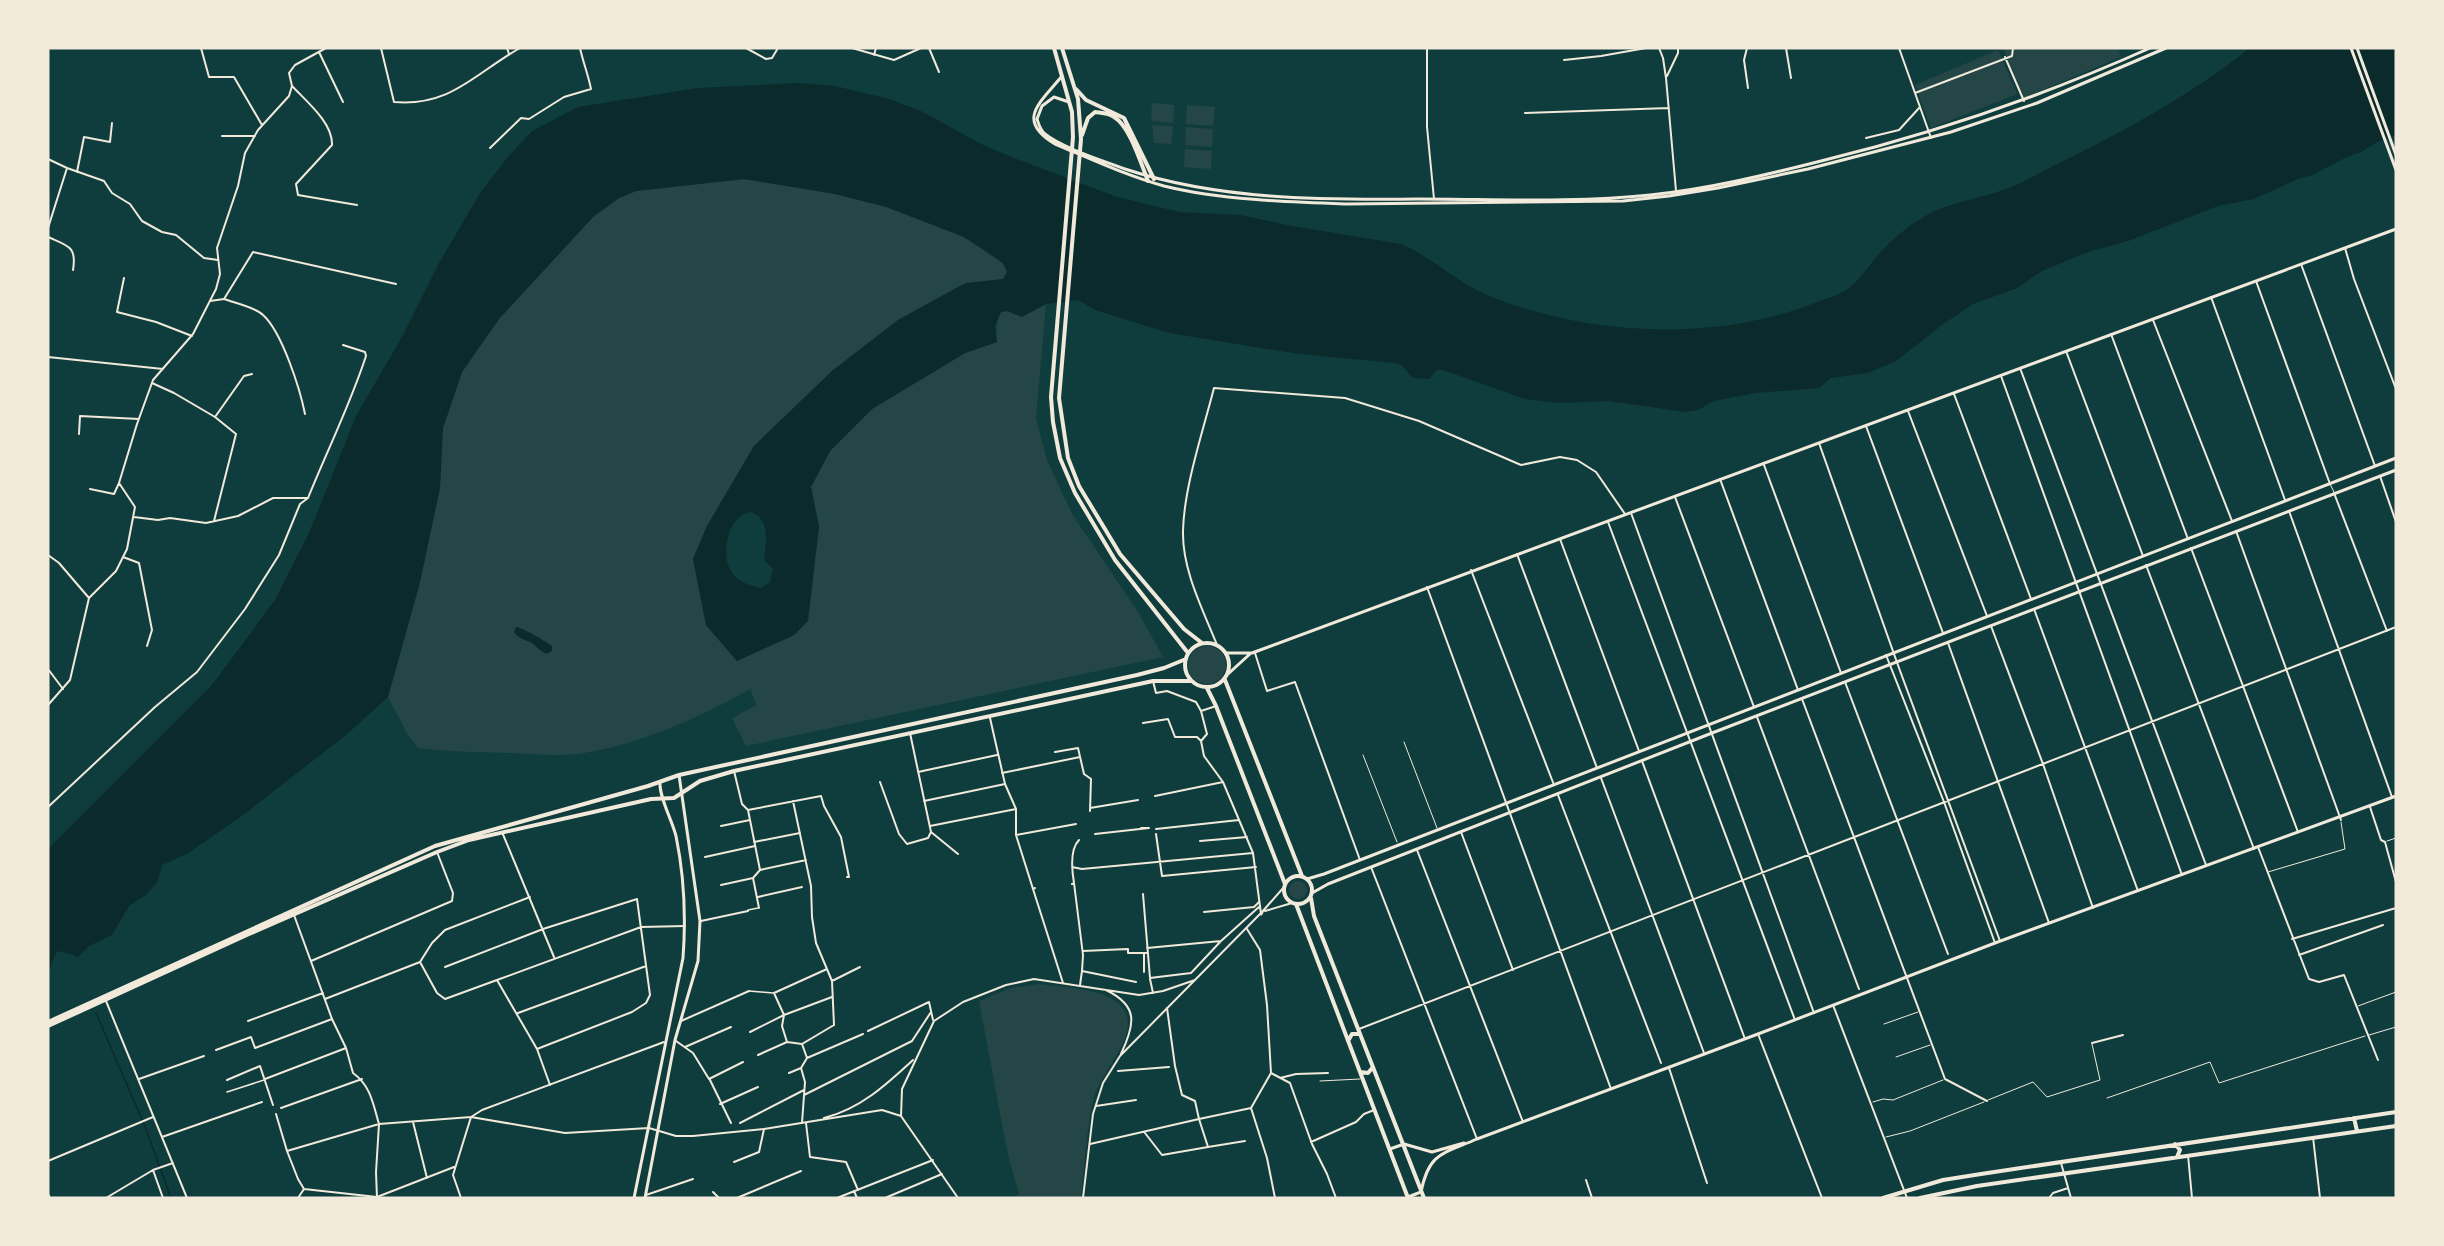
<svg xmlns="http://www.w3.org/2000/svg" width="2444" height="1246" font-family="Bitter,serif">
  <rect width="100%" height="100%" fill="#0f3d3e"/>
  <path fill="#244646" d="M2003,48H2118L2121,57L2024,98Z
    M1998,50L2017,94L1931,128L1915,85Z
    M1152,103L1174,105L1173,123L1151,121Z
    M1187,105L1215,107L1213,126L1186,124Z
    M1152,125L1173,126L1171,144L1154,143Z
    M1186,127L1213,129L1212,147L1185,145Z
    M1185,149L1212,151L1211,169L1184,167Z
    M744,179C824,190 911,204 981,247C991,254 1003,260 1007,272L1004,279L959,286L898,320L832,371L754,446L707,526L693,559L706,625L737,661L794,635L819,527L811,487L830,451L872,409L965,353L995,343C999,332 994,323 1001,312L1007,311L1022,316L1046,304L1036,418L1047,460L1072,514L1138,612L1163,657L746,746L732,718L757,705L750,689C704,716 637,745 584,753C560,757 534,754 510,753C480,752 449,752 418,748L408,735L388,697L420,582L440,488L443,428L462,372L499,319L593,217L619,198L636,191Z
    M1188 665a19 19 0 1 1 38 0a19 19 0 1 1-38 0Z
    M1289 890a9 9 0 1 1 18 0a9 9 0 1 1-18 0Z
    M1039,984C1077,989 1152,989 1120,1049C1112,1064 1099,1081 1094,1097C1086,1128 1085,1166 1081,1198H1012L1019,1194L1008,1155L979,1001L1010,988Z"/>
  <path fill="#0a2a2b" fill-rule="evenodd" d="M2250,48H2396V135L2377,142L2363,151L2343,159L2313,175L2300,178L2254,199L2218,206L2128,241L2088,252L2042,271L2017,288L1973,304L1942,325L1896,361L1868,373L1831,378L1819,388L1755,393L1714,401L1698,410L1685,412L1609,401L1559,403L1525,399L1443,370H1437L1429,379L1413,378L1401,365L1395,363L1299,354L1169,333L1095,310L1078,300L1046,304L1022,317L1007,311L1001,312L995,326L997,342L965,353L872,409L830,451L811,487L819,527L808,621L794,635L737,661L706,625L693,559L707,526L754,446L832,371L898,320L966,283L1003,279L1007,272L1003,263L964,237L886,207L835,194L744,179L636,191L619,198L593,217L499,319L462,372L443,428L440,488L420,582L388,697L346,735L243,815L187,854L162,865L157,882L147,894L129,906L112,935L89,946L78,957L61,951L56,953L48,974V849L212,685L275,600L309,533L356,416L402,337L438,265L480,193L507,158L532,131L578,107L698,88L798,83L835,86L889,99L921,111L981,144L1014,158L1117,197L1180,212L1241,215L1287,225L1401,244C1432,257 1456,282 1487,295C1586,336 1716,343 1817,302C1825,299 1835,296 1843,292C1859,283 1867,267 1879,254C1894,237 1915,220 1935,211C1958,201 1981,198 2003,190C2023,183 2040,172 2059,163C2125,131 2192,94 2250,48ZM751,512C771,520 766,542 764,560L773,569L770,582L761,588C751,585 742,584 735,576C718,561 727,514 751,512Z
    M516,627C521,627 546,641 552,646V651L547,654C539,651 536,645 530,642C523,639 519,639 514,632Z"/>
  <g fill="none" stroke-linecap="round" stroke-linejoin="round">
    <path stroke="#0a2a2b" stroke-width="1.5" d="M96,1013L144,1124L171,1198"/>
    <path stroke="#f1e9da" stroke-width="1" d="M2330,484L2334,492
      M1404,742L1437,828
      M1363,755L1397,842
      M2387,841L2396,838
      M2268,872L2345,849L2341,822
      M2358,1006L2396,992
      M1884,1024L1918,1012
      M2369,1035L2396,1027
      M1896,1057L1930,1045
      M1320,1081L1360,1079
      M2107,1098L2210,1062L2219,1083L2365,1036
      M1988,1100L2033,1082L2047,1097L2100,1080L2092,1044
      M1873,1102L1883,1099L1893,1100L1943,1080
      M1886,1137L1910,1131L1984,1102"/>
    <path stroke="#f1e9da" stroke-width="1.5" d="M748,910L758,908
      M749,991L773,993
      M227,1092L264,1080"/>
    <path stroke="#f1e9da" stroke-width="2" d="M201,48L209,77H234L262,125
      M381,48L394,102C451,107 475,73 520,48
      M507,48L509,54
      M746,48L766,59L772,58L778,48
      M815,48H816
      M852,48L894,60L921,48
      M929,48L939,72
      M1427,48V127L1434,199
      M1659,48L1663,58L1666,78L1676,191
      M1747,48L1744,60L1748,88
      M1786,48L1791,78
      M1899,48L1931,138
      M319,52L343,102
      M874,55L876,48
      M2005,57L2024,101
      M1564,60L1601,56L1646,48
      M1667,76L1678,53V48
      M292,86C307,102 333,123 332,145L296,184L298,195L357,205
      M1915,93L2012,56L2013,48
      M1525,113L1669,108
      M222,136H255
      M1866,138L1899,130L1920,107
      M490,148L521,118L529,119L564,97L591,89C588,74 583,62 580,48
      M48,159L67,168L104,181L112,193L130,204L142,221L162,232L176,235L204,258L218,260
      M77,172L84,137L110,142L112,123
      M48,228L67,168
      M48,237C68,246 77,246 73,270
      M2345,248L2354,279L2396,389
      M2301,264L2375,466
      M124,278L117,312L156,322L192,336
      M2256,281L2330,484
      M2211,297L2285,500
      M224,299C235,303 255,307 263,315C282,332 300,389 305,414
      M210,301L224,299L253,252L396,284
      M2153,320L2232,521
      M2111,334L2188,539
      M2066,351L2143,556
      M48,357L163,369
      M2020,368L2206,865
      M2001,376L2182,875
      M152,383L174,393L215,417L244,376L252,374
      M1954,394L2031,599
      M1908,411L1987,616
      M1866,426L1943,633
      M79,434L80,416L139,419
      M1819,443L1899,668L2000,941
      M1764,465L1841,673
      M2380,476L2396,522
      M1720,479L1798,690
      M90,489L114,494L119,483
      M2334,493L2387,631
      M1675,497L1754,707
      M2289,511L2392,797
      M1631,513L1814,1013
      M134,517L158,520L170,518L206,523L238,516L273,498H308
      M214,521L236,434L215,417
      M1608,522L1795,1020
      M2236,531L2341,820
      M1560,539L1639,751
      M2191,548L2298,832
      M1517,554L1597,768
      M48,555L59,563L89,598
      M123,557L139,563L152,630L147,646
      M2146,565L2254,849
      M1471,570L1554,785
      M1427,587L1611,1089
      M2034,609L2138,891
      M1991,626L2043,764L2093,908
      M1948,643L2049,923
      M1217,645C1203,610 1182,570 1183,531C1184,487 1203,431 1214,388L1345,398L1419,421L1521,465L1560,457L1577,460L1596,472L1625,514
      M1255,653L1267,691L1295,682L1360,860
      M1886,655L1944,802L1995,943
      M48,669L63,689
      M1153,681L1156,693L1167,691L1196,702L1201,711L1216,706
      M1845,682L1948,954
      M1802,699L1945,1079L1987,1101
      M48,705L70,680L89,598L116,571L127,549L135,507L119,483L137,424L153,380L193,334L216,289L220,274L217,248L238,186L245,153L258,130L289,96L292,86L289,73L295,65L326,48
      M1201,711L1207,734L1201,741L1204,756L1223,782
      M1757,717L1859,989
      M990,718L1005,784L1016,809V835L1033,889L1035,888
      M1143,723L1168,719L1175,737H1197L1201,741
      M910,733L931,832L958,854
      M1055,752L1078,748L1084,774L1091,779L1090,811
      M1642,761L1745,1039
      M734,771L742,804L748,810L760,870L753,878L759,908
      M918,772L997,755
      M1002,773L1080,757
      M1601,778L1704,1053
      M880,782L899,834L907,844L928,838L931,832
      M1558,795L1661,1063
      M1155,796L1223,782L1253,853L1261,914
      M793,801L811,886L812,917L816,943L832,981L834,1025L802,1044L807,1058L801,1068L805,1082L802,1123
      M924,801L1005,784
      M48,807L155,707L197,672L245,609L279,555L300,504L308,498C327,451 350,405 366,356L365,352L343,345
      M2370,807L2381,840L2385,842L2396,882
      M1090,808L1138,800
      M748,810L821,796L824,806L841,837L849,877H847
      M721,826L750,820
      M930,826L1016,809
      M1156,829L1239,820
      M502,832L554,957
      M1461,832L1513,970
      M1095,834L1149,828H1141
      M1156,834L1162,876L1256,867
      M1016,835L1076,824
      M1200,841L1247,837
      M754,842L800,833
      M2258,847L2309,979L2319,982L2344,975L2378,1060
      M1417,850L1523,1122
      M705,857L755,846
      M1072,867L1082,869L1253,853
      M1371,867L1477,1139
      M760,870L806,860
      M1074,883L1083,955L1082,971
      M1072,884L1074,883C1072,871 1070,849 1079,840
      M721,885L753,878
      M1033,889L1063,983
      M1143,894L1150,978L1191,973L1221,941L1260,906
      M758,897L802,887
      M1204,912L1254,907L1259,902
      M294,915L332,1019L346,1048L353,1073C371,1086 373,1104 379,1124L471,1117L565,1133L649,1128
      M701,921L748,911
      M1247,929L1260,950L1267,1005L1271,1073L1290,1083L1312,1144L1327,1174L1336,1198
      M2292,939L2396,908
      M1147,948L1221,941
      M1083,951L1128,949V953H1147
      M1144,953V972
      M2299,955L2383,925
      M311,961L452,901L453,893L437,852
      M420,962L432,943L445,930L530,897
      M445,967L543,929L637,899L650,995L646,1003L632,1012L537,1049
      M1150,979L1153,993
      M497,980L641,927L685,926
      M832,981L860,967
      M1080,985L1082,971L1136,982
      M325,999L420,962L437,993L445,999L497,980L537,1049L550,1085
      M106,1001L187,1198
      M1833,1005L1907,1198
      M1167,1008L1175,1066L1182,1095L1195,1101L1199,1119L1251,1108
      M518,1013L646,966
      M248,1021L323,993
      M681,1021L749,991
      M1359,1029L2396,627
      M868,1031L929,1002L933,1020
      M750,1032L784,1015L832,997
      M1758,1034L1822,1198
      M676,1041L693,1053L709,1079L743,1062
      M787,1042L782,1026L784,1015L774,993L827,969
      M2092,1043L2123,1035
      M685,1047L731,1027
      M216,1050L251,1037L255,1048L332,1019
      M758,1055L787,1042L802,1044
      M807,1058L863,1034
      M1669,1068L1707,1183
      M1118,1071L1169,1067
      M789,1073L801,1068
      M1271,1073L1251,1108L1267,1158L1275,1198
      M1280,1078L1296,1074L1328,1073
      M139,1079L204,1056
      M265,1079L346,1048
      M227,1080L260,1066L273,1105
      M710,1080L731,1123
      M804,1095L912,1041L931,1012
      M720,1104L758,1087
      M1096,1106L1136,1100
      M281,1108L362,1079
      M276,1114L287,1151L379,1124L376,1172L377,1198
      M413,1122L427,1178
      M740,1123L804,1090
      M806,1123L810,1157L846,1162L858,1190
      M1145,1133L1162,1155L1208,1147
      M162,1137L262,1102
      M2313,1137L2320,1198
      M1311,1142L1356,1122L1364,1114L1374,1110
      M1090,1144L1199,1119L1208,1147L1245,1141
      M287,1151L298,1179L304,1189L298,1198
      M2188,1155L2192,1198
      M48,1161L153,1117
      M734,1162L759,1152L764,1129
      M2061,1163L2071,1198
      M153,1170L163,1198
      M1586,1180L1592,1198
      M304,1189L377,1197L454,1167
      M854,1191L857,1198
      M713,1192L719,1198
      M48,1194L50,1198
      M646,1195L693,1179
      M106,1198L153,1170L173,1163
      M461,1198L453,1175L471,1117L482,1110L664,1042
      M737,1198L801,1171
      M837,1198L933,1160
      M885,1198L942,1174
      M2049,1198L2053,1193L2068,1188"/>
    <path stroke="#f1e9da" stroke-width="2" d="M1265,911L1292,903
      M1262,912L1284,887
      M1106,990C1139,1006 1135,1024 1121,1054
      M824,1118C860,1109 886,1085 913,1060
      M649,1128L676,1136H693L764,1129L882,1110L901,1116
      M958,1198L901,1116L902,1089L934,1021L963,1002L1006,985L1034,979L1139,995L1163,991L1195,980
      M1083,1198L1093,1114L1103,1083L1120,1056L1260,914"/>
    <path stroke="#f1e9da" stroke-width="3" d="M1062,76C1040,103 1015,120 1055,144C1091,159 1127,176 1164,186C1221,200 1288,202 1348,204L1623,201L1669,196L1718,188L1808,169L1951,132L2037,103L2166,48
      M1069,102L1054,97L1042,106L1037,119C1039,125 1040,130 1045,134C1062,148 1104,161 1125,169C1219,200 1320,200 1418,199C1495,199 1574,203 1650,195C1708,189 1766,175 1821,161C1935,133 2043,96 2150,48
      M1226,653H1252L2396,229
      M1228,674L1251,653
      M1307,879L1324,874L2396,458
      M1312,893L1328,884L1712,733L2396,470
      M1261,914L1262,912
      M1390,1149L1404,1144L1432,1152L1464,1143
      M1408,1197L1421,1192C1429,1152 1443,1154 1477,1139L1758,1034L1995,943L2396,796
      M634,1198L683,958C686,918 684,875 676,836C672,820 659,797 660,782
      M645,1198L675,1040L698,961L700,921L679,775"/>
    <path stroke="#f1e9da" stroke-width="3" d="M2351,48L2396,170
      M2357,48L2396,155"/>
    <path stroke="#f1e9da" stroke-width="4" d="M1054,48L1072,112L1073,137L1051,397L1053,422L1060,458L1075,493L1115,560L1188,653
      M1062,48L1078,99L1081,139L1059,398L1068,458L1079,486L1120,554L1184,629L1202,643
      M1076,89L1086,100L1124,118L1154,179
      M1082,135L1088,118L1095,112C1102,113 1109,113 1114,117C1130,126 1141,164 1148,181
      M1185 665a22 22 0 1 1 44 0a22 22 0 1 1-44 0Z
      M1225,680L1302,876
      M1207,688L1216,706L1285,884
      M1284 890a14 14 0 1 1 28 0a14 14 0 1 1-28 0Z
      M1311,898L1314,916L1424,1198
      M1296,904L1408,1198
      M48,1022L435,846L648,786L679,775L1137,675L1164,668L1186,659
      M48,1026L249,934L437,852L469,840L651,799L674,798L700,781L734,771L1153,681H1191
      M1348,1041L1352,1034H1360
      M1360,1072L1368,1073L1373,1067
      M2354,1118L2357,1131
      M2175,1144L2180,1150L2177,1157
      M1883,1198L1943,1180L1981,1174L2396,1112
      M1920,1198L1977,1186L2396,1126"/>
  </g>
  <rect width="2444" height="1246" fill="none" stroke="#f1e9da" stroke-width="99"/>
</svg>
